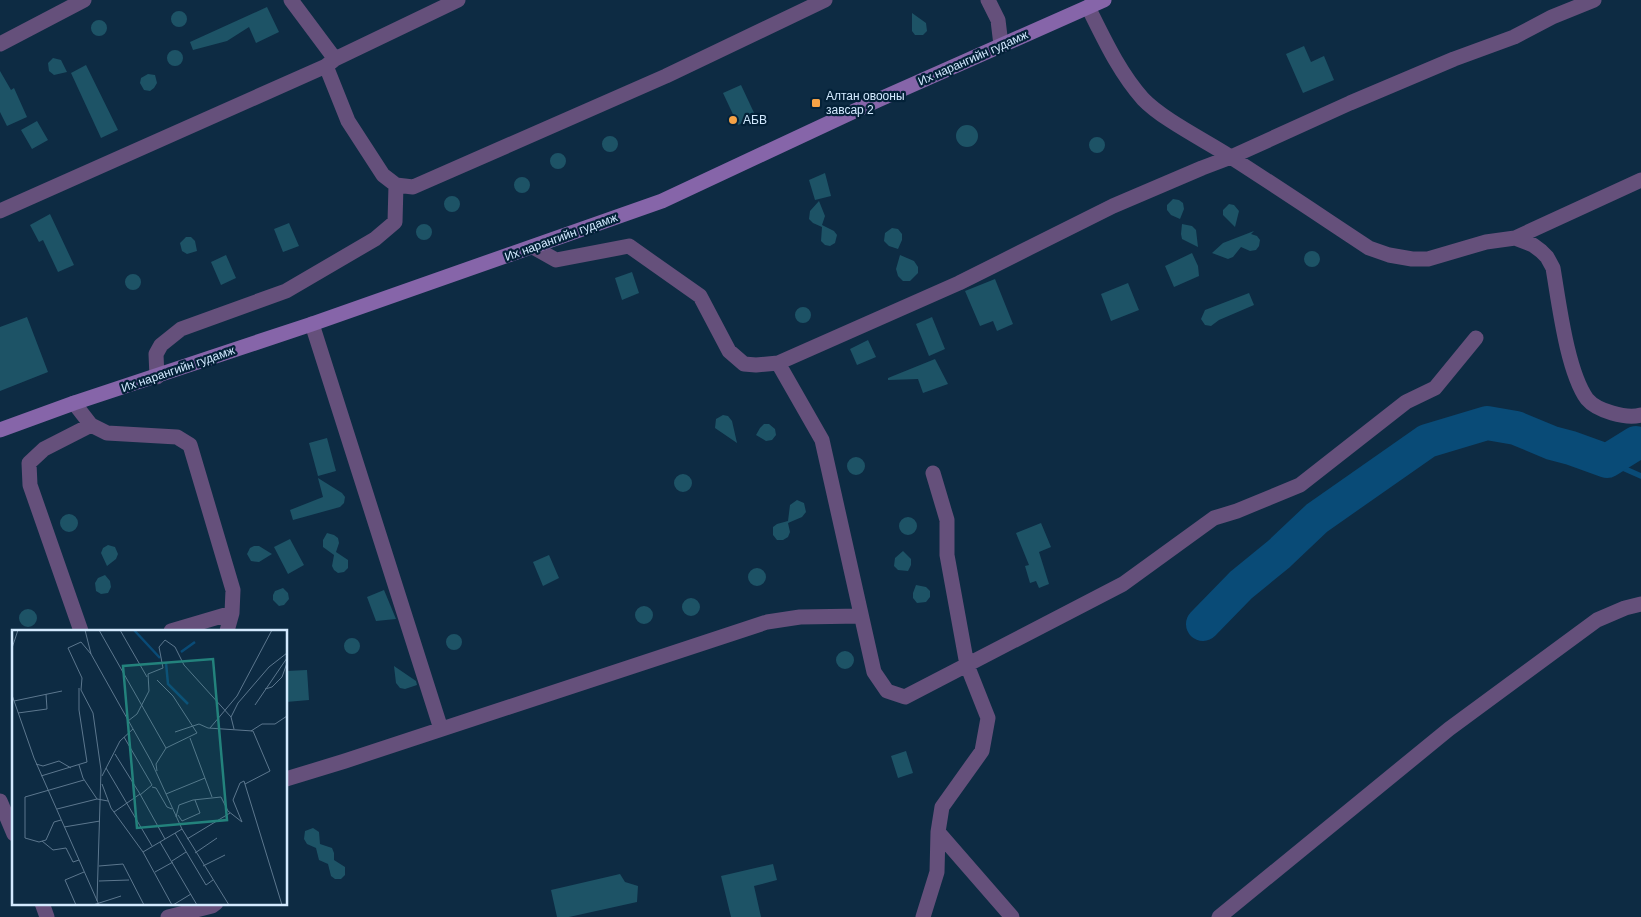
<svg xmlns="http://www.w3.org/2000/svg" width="1641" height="917" font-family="Helvetica,sans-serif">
  <rect width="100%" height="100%" fill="#0d2b43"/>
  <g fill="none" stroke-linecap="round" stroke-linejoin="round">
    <path stroke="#094b77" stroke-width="5.5" d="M1636,443L1641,437
      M1607,461L1641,476"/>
    <path stroke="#094b77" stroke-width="34" d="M1203,624L1241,585L1279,554L1317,518L1427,441L1487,423L1516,428L1552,443L1571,448L1607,461L1636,443"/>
  </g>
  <path fill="#1d5366" d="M267,7L279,32L256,43L249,27L227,41L193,50L190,42Z
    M171 19a8 8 0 1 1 16 0a8 8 0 1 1-16 0Z
    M912,13L926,23L927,31L923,35H915L912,31Z
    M91 28a8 8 0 1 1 16 0a8 8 0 1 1-16 0Z
    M1304,46L1311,62L1324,56L1334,80L1303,93L1286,54Z
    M167 58a8 8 0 1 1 16 0a8 8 0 1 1-16 0Z
    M53,58L61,60L67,72L54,75L49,71L48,63Z
    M86,65L118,130L101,138L71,73Z
    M0,71L11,90L14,88L27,117L7,126L0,112Z
    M148,74L155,75L157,83L154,88L150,91L144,90L140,83L141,78Z
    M741,85L756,117L738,125L723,93Z
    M37,121L48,140L32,149L21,130Z
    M956 136a11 11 0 1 1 22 0a11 11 0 1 1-22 0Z
    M602 144a8 8 0 1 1 16 0a8 8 0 1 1-16 0Z
    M1089 145a8 8 0 1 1 16 0a8 8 0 1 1-16 0Z
    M550 161a8 8 0 1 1 16 0a8 8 0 1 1-16 0Z
    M825,173L831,196L815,200L809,180Z
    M514 185a8 8 0 1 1 16 0a8 8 0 1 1-16 0Z
    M444 204a8 8 0 1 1 16 0a8 8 0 1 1-16 0Z
    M1173,199L1179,200L1183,203L1184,209L1180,219L1171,215L1167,210V205Z
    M819,201L825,216L822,225L834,231L837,235L835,243L830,246L825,245L821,241L822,227L813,223L809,219L810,211Z
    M1229,204L1234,205L1239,211L1235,227L1223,215V210Z
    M50,214L74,265L58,272L43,240L39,242L30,225Z
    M289,223L299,246L283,252L274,229Z
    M416 232a8 8 0 1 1 16 0a8 8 0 1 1-16 0Z
    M1182,224L1192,226L1196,230L1198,247L1182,239L1181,234Z
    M892,228L898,229L902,234V240L898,249L889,246L884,241L885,233Z
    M1254,231L1251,234L1257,236L1260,240L1259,246L1256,250L1250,251L1241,247L1233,257L1228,259L1212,253L1223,243Z
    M186,237H191L195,241L197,251L187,254L182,251L180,243Z
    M1304 259a8 8 0 1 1 16 0a8 8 0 1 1-16 0Z
    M1192,253L1198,266L1199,276L1174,287L1165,266Z
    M226,255L236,278L221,285L211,262Z
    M900,255L914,261L918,267V273L910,281H903L898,276L896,269Z
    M632,272L639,293L622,300L615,278Z
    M125 282a8 8 0 1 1 16 0a8 8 0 1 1-16 0Z
    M995,279L1013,324L997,331L993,321L980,326L965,291Z
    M1128,283L1139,310L1111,321L1101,294Z
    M1249,293L1254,305L1219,320L1211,326L1205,325L1201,319L1205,310Z
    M795 315a8 8 0 1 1 16 0a8 8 0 1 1-16 0Z
    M27,317L48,372L0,391V327Z
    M932,317L945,349L929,356L916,324Z
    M868,340L876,357L857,365L850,349Z
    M935,359L948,384L923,393L918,379L888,380V378Z
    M723,415L728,416L732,421L737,443L715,428L716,419Z
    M764,424H769L775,429L776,435L772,440L766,441L756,435L760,428Z
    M327,438L336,471L318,476L309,443Z
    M847 466a9 9 0 1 1 18 0a9 9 0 1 1-18 0Z
    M674 483a9 9 0 1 1 18 0a9 9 0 1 1-18 0Z
    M318,478L342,493L345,497L344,503L340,507L293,520L290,510L323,497Z
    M797,500L804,503L806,512L802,517L788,523L790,532L788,537L783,540H777L773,535V527L777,524L788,521L790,505Z
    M60 523a9 9 0 1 1 18 0a9 9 0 1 1-18 0Z
    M899 526a9 9 0 1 1 18 0a9 9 0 1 1-18 0Z
    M1041,523L1051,547L1039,552L1049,584L1039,588L1036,581L1030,583L1025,566L1029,565L1016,533Z
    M327,533L334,535L338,538L339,543L336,552L348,560V568L344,572L338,573L334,570L332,566L334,555L323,547V540Z
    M290,539L304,565L288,574L274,547Z
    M108,545L115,547L118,554L116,559L107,566L101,553L103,548Z
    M254,546H259L272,554L259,562L251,561L247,554L250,548Z
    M903,551L911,559V565L908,571L898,570L894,566L895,558Z
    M549,555L559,578L543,586L533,562Z
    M748 577a9 9 0 1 1 18 0a9 9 0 1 1-18 0Z
    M105,575L110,581L111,587L108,593L101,594L96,591L95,583L98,578Z
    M916,585L926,587L930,591V597L926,602L917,603L913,598V593Z
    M283,588L288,593L289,599L284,605L279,606L273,600V595L275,591Z
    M384,590L396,619L376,621L367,597Z
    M682 607a9 9 0 1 1 18 0a9 9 0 1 1-18 0Z
    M635 615a9 9 0 1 1 18 0a9 9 0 1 1-18 0Z
    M19 618a9 9 0 1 1 18 0a9 9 0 1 1-18 0Z
    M446 642a8 8 0 1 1 16 0a8 8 0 1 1-16 0Z
    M344 646a8 8 0 1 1 16 0a8 8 0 1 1-16 0Z
    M836 660a9 9 0 1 1 18 0a9 9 0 1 1-18 0Z
    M394,666L416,681L417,685L405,689L400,688L396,683Z
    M307,670L309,700L286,702V671Z
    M906,751L913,773L898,778L891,756Z
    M313,828L319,832L320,844L332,848L334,853V860L345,867V875L341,879H335L331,876L328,864L319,860L316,848L307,844L304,839L305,831Z
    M773,864L777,880L754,886L761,917H731L721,876Z
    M620,874L625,882L638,886L637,902L569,917H557L551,890Z"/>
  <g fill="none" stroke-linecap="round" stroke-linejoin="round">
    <path stroke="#65507b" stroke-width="15" d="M988,0L998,20L1001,45
      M1088,7C1104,39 1119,72 1143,99C1162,119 1204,140 1229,156C1276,186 1322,217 1369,248L1389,255L1412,259H1428L1486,242L1515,238L1533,245L1541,251L1547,257L1553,268C1559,303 1567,371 1587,399C1597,411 1626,419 1641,415
      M0,44L84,0
      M335,59L458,0
      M326,66L348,121L383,175L396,185L413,187L666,76L825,0
      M0,211L326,66L335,59L291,0
      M1515,238L1641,180
      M533,247L556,260L629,246L700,296L729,351L744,364L756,365L778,363L959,283L1113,206L1202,168L1231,157L1350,103L1454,59L1514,37L1552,17L1594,0
      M312,324L441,729
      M778,363L822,440L874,672L887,691L905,697L1123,584L1214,518L1237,511L1300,485L1406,402L1435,388L1476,338
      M157,377L156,354L161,345L181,329L286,291L375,239L395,222L396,185
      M74,403L91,425L107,433L177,437L190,445L233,590L232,613L227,631
      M81,631L30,485L29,463L44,449L91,425
      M171,631L232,613
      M286,779L345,761L767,622L800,617L861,616
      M0,801L14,834
      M938,832L1012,917
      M42,903L47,917
      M168,917L212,906L216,903
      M923,917L937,872L938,832L942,807L982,751L988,718L967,665L947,555V520L933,473
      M1219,917L1449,729L1597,620L1625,608L1641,604"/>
    <path stroke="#8665a9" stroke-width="15" d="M0,430L74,403L312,324L662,201L878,100L1104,0"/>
  </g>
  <g fill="#f5a246" stroke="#032138" stroke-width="2">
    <rect x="811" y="98" width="10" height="10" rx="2.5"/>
    <circle cx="733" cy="120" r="5"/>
  </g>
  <g text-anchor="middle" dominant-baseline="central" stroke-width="4.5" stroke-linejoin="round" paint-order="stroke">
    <g font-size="12" fill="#d3eaff" stroke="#032138">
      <text transform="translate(973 58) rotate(-24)">Их нарангийн гудамж</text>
      <text transform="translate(561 237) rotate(-20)">Их нарангийн гудамж</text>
      <text transform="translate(178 369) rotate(-19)">Их нарангийн гудамж</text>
    </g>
    <g font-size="12" fill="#d3eaff" stroke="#032138" text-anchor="start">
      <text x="826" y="96">Алтан овооны<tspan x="826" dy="14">завсар 2</tspan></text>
      <text x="743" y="120">АБВ</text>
    </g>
  </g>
  <g transform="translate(12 630)">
    <rect width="275" height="275" fill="#0d2b43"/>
    <path fill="none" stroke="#094b77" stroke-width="2.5" d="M122,0L148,28M169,22L183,12M154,33L156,54L176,74"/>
    <path fill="none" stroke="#5c778e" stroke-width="1" d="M73,0L79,24L139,131L170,199L217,275M87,0L154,118L144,134L145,141M108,0L135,47M0,18L6,0M79,24L69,12L56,18L70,48L69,60L81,83L89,140L85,271M145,50L161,66L185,103L154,118M253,59L260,57L270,47L275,33M0,65L22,128L87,275M2,71L50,61M243,75L275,28M6,83L35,79L34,64M116,91L125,84L137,61L136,44L151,38L147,17L153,10L163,17L172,35L219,87M198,98L225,66L260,0M222,99L219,87L226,73L257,37L275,23M239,101L250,94H263L275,86M163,102L187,94L196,98L241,101L258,141L233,154M112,107L140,155L128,165M178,108L200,167M103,124L128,164M24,134L31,136L47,131L59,138M67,135L71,148L85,169M94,138L140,216M29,146L75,132L67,80V58M90,146L108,111L121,99M90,154L99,178L131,222L170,199M140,157L144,158L155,177L160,179M154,164L193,148M45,179L85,169L96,171M102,182L128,164L153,209M166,185L170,191L188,183L183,170M164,187L167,175L181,170L209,167L216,181L230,192L221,170L228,153L232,151L270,275M49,190L42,192L34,210L27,212L13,208V167L72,150M52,197L88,191M163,203L194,255L201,250M175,209L218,183M30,211L41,220L54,218L61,232L67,230M148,212L185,275M131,222L160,275M183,223L205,208M160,231L174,222M87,236L111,234L132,275M191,236L213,225M143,242L161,232M87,251L117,250M64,275L53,250L72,242M81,275L109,266M161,275L179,264"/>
    <path fill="#23827c" fill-opacity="0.15" stroke="#23827c" stroke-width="2.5" d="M201,29L215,190L125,198L111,36Z"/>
    <rect width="275" height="275" fill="none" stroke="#d3eaff" stroke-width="2.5"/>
  </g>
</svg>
